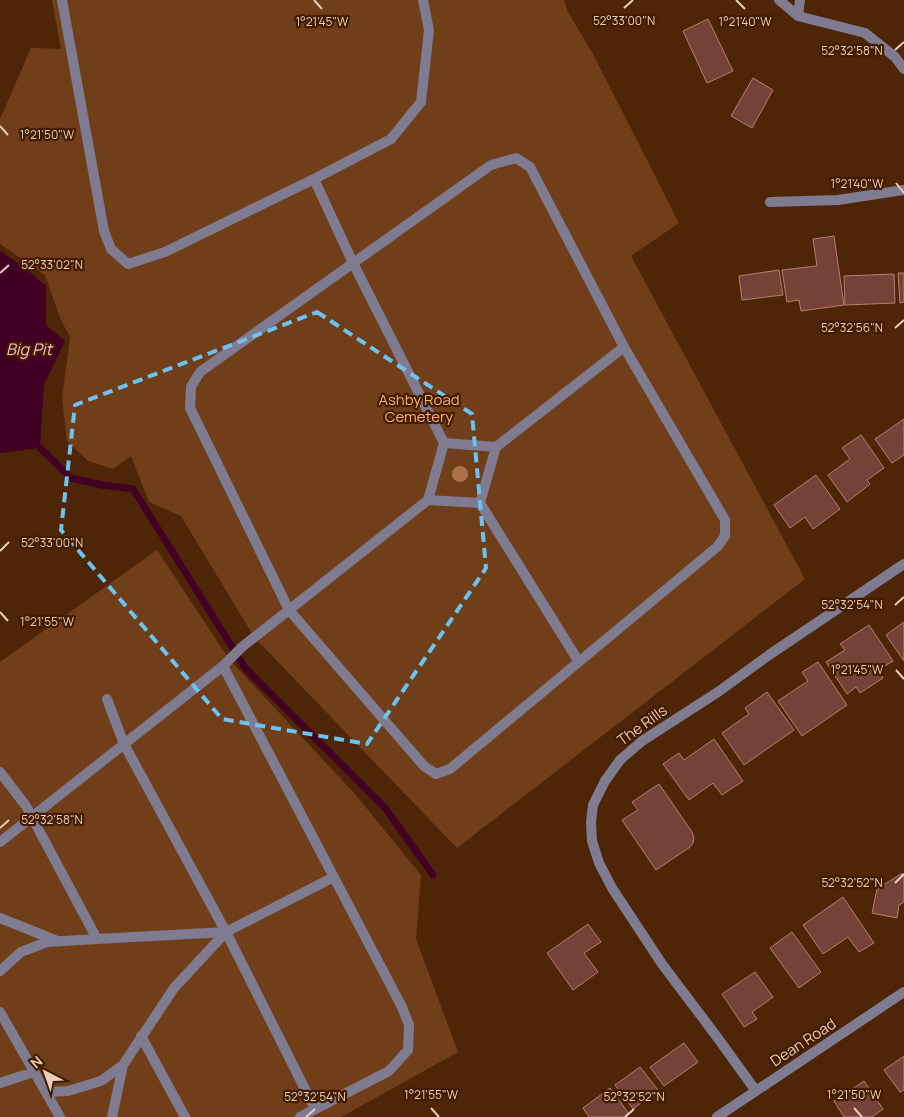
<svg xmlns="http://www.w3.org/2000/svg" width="904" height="1117" font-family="Manrope,sans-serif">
  <rect width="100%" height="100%" fill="#4e2607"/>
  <path fill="#713e1a" d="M52,0H564L568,12L593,54L679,223L631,256L805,579L457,848L254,637L181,516L149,502L131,456L113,469L88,461L67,441L62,398L70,337L60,318L45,275L0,244V119L31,48L61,49Z
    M157,550L229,659L355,794L421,875L416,939L458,1052L341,1117H0V662Z"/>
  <path fill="#420025" d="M0,251L25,268L46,286V325L65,341L44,385L40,448L0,453Z"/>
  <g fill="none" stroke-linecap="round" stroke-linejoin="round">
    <path stroke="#420025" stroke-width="7" d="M40,448L71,478L102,485L133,489L246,669L386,809L433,875"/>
  </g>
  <path fill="#754237" stroke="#b67e72" d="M708,19L733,71L707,83L683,31Z
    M753,78L773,90L752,128L731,116Z
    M834,236L844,305L801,311L799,300L787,302L782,270L817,266L813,239Z
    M779,270L783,295L742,300L739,276Z
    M898,273H904V302L900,303Z
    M894,274L895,303L845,305L844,276Z
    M904,419V455L892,463L875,439Z
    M861,435L884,468L867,480L870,484L847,502L828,475L850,459L842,448Z
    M816,475L840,509L813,529L805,517L790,528L774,505Z
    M904,622V661L886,635Z
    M869,625L893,661L878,670L883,678L860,693L856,687L847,694L826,662L845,650L840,644Z
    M818,662L847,705L802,736L778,701L808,681L802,672Z
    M767,692L794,730L744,765L722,733L749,714L745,708Z
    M714,739L743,781L722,795L713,783L689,800L663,764L679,753L684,760Z
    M659,784L692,832L694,838L693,843L690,847L656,870L622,820L638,810L632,802Z
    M901,874H904V902L899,905L897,918L872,913L877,889Z
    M843,897L874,943L859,952L848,937L823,954L803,925Z
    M588,924L601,942L584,953L598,972L573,990L547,953Z
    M792,932L821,972L799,988L770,948Z
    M755,972L773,997L752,1012L757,1019L744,1027L722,994Z
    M684,1043L698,1062L664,1086L650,1067Z
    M904,1056V1090L900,1092L884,1070Z
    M640,1067L658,1090L633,1109L615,1085Z
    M864,1081L883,1109L872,1117H844L834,1101Z
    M610,1088L629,1114L625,1117H589L583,1108Z"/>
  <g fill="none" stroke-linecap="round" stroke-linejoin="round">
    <path stroke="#7f7b91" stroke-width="10" d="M62,0L104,231L111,249L128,264L165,252L314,179L391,139L421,102L429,30L423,0
      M516,158L530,167L624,347L725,520V536L717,547L450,769L436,774L424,766L289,610L190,408L191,387L200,372L491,165Z
      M770,202L838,200L904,190
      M444,443L496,447L480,503
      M496,447L624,347
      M428,500L480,503L579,662
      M223,666L242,647L428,500L444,443L353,263L314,179
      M107,699L124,744L226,932L315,1109
      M0,772L26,806L97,939L226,932L174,988L123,1065L101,1081L68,1091L46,1092
      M0,842L223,666L402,1007L409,1025L408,1050L389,1071L300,1117
      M0,918L55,940
      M226,932L334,877
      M0,971L21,952L47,942L97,939
      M0,1012L60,1117
      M141,1036L185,1117
      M0,1083L34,1072
      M112,1117L123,1065"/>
    <path stroke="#7f7b91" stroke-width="10" d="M779,0L798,16
      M800,0L798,16L865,33L895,57L904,69
      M756,1091L717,1037L662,964L612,888L599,863L592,841L591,822L593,805L605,781L620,760L642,741L718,692L769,655L904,564
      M717,1117L904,992"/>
  </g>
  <circle fill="#ac714a" cx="460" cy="474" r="8"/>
  <path fill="none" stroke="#6ac3f1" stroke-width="4" stroke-dasharray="10 6" stroke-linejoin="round" d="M317,312L472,414L486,568L367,744L222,719L61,530L75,405Z"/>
  <path fill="none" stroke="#e8cebe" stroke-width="2" d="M314,0L322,9M736,0L745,9M624,8L633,0M895,50L904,42M0,126L8,135M896,183L904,193M0,273L9,265M895,328L904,320M0,551L9,542M895,605L904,597M0,612L8,621M896,670L904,679M0,828L9,820M895,883L904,874M431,1108L439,1117M854,1108L862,1117M306,1117L315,1109M625,1117L634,1109"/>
  <g text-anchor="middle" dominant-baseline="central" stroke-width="4.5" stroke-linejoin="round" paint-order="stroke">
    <g font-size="15" fill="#f8af80" stroke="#431c00">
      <text x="419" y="399">Ashby Road<tspan x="419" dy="17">Cemetery</tspan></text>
    </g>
    <g font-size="15" fill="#e8cebe" stroke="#431c00">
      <text transform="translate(642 725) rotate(-36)">The Rills</text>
      <text transform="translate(803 1042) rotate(-33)">Dean Road</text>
    </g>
    <g font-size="16" font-style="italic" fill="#fdbed7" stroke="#431c00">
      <text x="29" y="349">Big Pit</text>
    </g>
  </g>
  <g font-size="12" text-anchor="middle" fill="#e8cebe" stroke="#431c00" stroke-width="4.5" stroke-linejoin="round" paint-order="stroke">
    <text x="624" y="25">52°33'00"N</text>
    <text x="322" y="26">1°21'45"W</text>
    <text x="745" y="26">1°21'40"W</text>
    <text x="852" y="55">52°32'58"N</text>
    <text x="47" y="139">1°21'50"W</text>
    <text x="857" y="188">1°21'40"W</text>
    <text x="52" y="269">52°33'02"N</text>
    <text x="852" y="332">52°32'56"N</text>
    <text x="52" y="547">52°33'00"N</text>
    <text x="852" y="609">52°32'54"N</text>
    <text x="47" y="626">1°21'55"W</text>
    <text x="857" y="674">1°21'45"W</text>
    <text x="52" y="824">52°32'58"N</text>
    <text x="852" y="887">52°32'52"N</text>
    <text x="431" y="1099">1°21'55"W</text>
    <text x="854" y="1099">1°21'50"W</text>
    <text x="315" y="1101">52°32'54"N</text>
    <text x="634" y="1101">52°32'52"N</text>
  </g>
  <g transform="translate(45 1072) rotate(319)" stroke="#431c00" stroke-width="4" paint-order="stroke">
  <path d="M0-4L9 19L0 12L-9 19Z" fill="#e8cebe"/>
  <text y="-8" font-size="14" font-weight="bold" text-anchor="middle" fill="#e8cebe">N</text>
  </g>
</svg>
